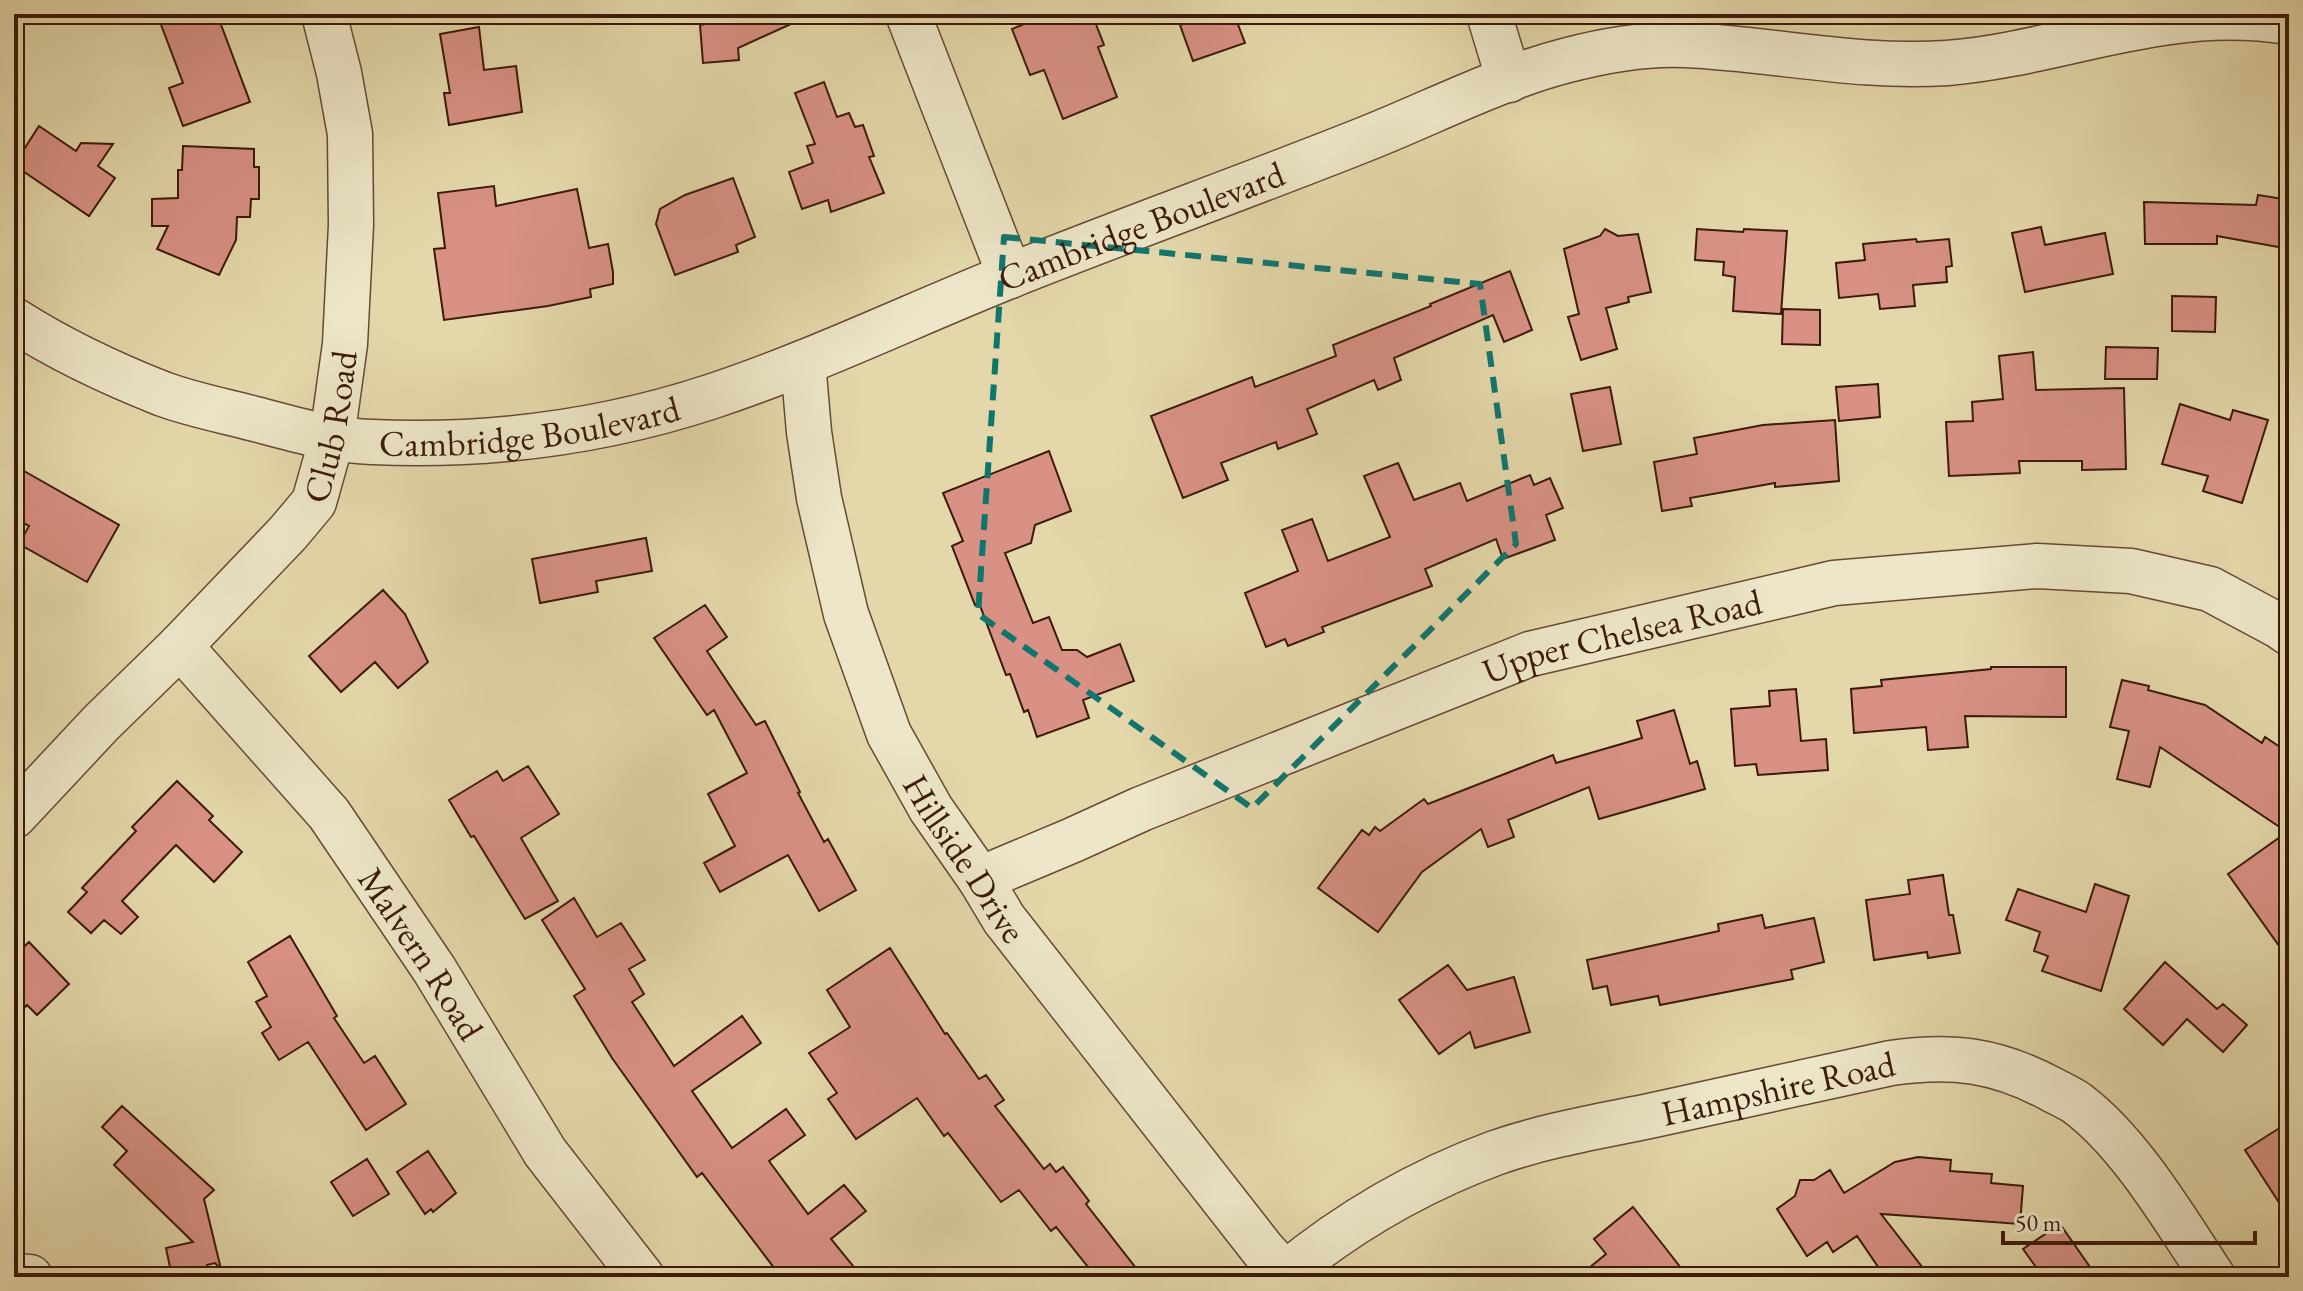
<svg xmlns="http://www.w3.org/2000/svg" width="2303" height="1291" font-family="'EB Garamond',serif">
  <rect width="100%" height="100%" fill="#e4d8aa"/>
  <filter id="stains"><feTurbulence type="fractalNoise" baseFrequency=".0025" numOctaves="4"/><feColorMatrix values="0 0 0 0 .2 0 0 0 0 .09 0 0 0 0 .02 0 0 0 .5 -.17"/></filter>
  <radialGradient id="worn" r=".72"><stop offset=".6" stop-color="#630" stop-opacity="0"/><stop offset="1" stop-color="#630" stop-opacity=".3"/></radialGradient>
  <path fill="#d89184" stroke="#3c1a0b" stroke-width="2" d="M157,14H217L250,102L183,126L169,88L183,83Z
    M708,14H813L738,48L739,60L703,63L700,25L711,23Z
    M1048,14H1092L1104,45L1098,47L1117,97L1063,119L1044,70L1030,75L1012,29Z
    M1212,14H1234L1245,43L1193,61L1180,25Z
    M479,27L484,70L516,66L522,112L449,125L444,93H450L440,34Z
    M824,82L837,117L849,113L855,127L863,125L874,156L869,157L884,193L831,212L828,200L802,209L789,172L813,163L807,146L815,144L795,93Z
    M39,126L76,151L81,143L113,144L98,166L115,178L89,216L14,165Z
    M183,146L254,149V167H259V199H251L250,217H237L236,240L219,275L157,249L168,226H152V199L178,198V170H182Z
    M733,178L755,237L736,245L738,252L675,275L656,224L660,209L685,195Z
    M494,186L496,206L577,189L589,248L608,244L613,272V284L590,289L591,297L548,306L444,320L434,249L445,248L438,193Z
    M2258,195L2289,200V249L2217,236V244H2145L2144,202L2256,205Z
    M2041,227L2045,245L2105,233L2113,274L2025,292L2012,233Z
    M1605,229L1618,236L1638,234L1651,292L1628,297L1629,302L1606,308L1617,349L1581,360L1568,317L1579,314L1564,249L1600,236Z
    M1697,229L1743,232L1744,229L1787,231L1781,314L1733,311L1735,277L1723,275L1724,262L1695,260Z
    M1916,239L1917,242L1949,239L1952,266L1946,267L1947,282L1913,285L1915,306L1880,309L1878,294L1839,298L1836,263L1865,260L1863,244Z
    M1510,271L1532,330L1504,342L1493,315L1394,358L1401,380L1378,390L1374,380L1307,409L1317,434L1278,449L1276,442L1221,463L1228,480L1183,498L1151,416L1252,377L1255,387L1336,356L1333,345L1431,306L1430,304Z
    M2172,296L2216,297L2215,332L2172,331Z
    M1783,309L1820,310V345L1782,344Z
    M2106,347L2158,348L2157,379H2105Z
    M2033,352L2036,390L2124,388L2126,469L2082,470V461H2019L2020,473L1949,476L1946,422L1973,421L1972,402L2003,399L1999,356Z
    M1878,384L1880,417L1839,421L1836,387Z
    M1610,387L1621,444L1583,451L1571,394Z
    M2180,404L2230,420L2233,410L2268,420L2242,503L2203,491L2208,476L2162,464Z
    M1835,420L1839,481L1775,487V483L1690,498L1692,506L1662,511L1654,462L1697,454L1694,438L1763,425Z
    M1049,451L1071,511L1035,525L1031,543L1005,553L1033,623L1049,617L1062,650H1077L1087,657L1120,644L1134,681L1083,700L1089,718L1037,737L1028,710L1024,712L1010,674L1006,675L979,603L975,605L952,546L963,541L943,493Z
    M1398,463L1414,500L1460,483L1467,501L1530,475L1534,485L1550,478L1563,508L1546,515L1555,540L1503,559L1496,539L1425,569L1432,586L1322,627L1324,632L1288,646L1285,639L1266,647L1245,593L1298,571L1282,530L1312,519L1328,561L1390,537L1364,476Z
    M24,471L119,525L87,582L19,544L29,526L14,518V488Z
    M646,538L652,571L596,581L598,592L540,603L532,559Z
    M383,590L405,614L428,662L398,688L375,662L341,692L309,656Z
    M705,605L727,637L707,651L756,725L765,721L800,792L798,793L824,842L828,839L856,890L819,911L788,855L720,892L704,863L735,846L708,794L747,773L714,710L707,715L654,638Z
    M1991,667H2066V717L1965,716L1968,747L1928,750L1926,727L1854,733L1851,689L1882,686L1881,680L1991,669Z
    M2122,680L2149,686L2148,690L2205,705L2262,743L2265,737L2289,753V960L2228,874L2287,832L2160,747L2150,787L2117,779L2129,731L2110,727Z
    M1796,689L1801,741L1826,739L1828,770L1758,775L1756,764L1735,766L1731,709L1770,706L1769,691Z
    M1674,710L1690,764L1697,761L1705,789L1599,819L1589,787L1508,820L1514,837L1488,847L1481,829L1422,872L1378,932L1318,888L1362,830L1369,835L1375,827L1380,831L1424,799L1428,804L1553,755L1556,763L1642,738L1637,721Z
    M528,766L559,814L521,838L558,901L525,919L474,836L471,837L449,800L497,771L503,781Z
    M177,781L213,816L209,820L242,852L214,882L176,845L122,901L138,917L121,934L104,920L91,933L68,912L87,892L82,888L136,831L132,827Z
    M1943,875L1949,915H1953L1960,953L1928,958L1927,952L1874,960L1866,900L1910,894L1908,880Z
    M2095,884L2129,896L2101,991L2042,971L2048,956L2034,951L2040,932L2006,920L2018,889L2086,912Z
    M574,898L597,937L621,923L645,960L629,969L644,994L632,1002L674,1066L742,1016L761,1043L692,1091L732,1148L786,1109L805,1135L769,1161L808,1214L844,1185L866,1211L831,1239L862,1277H781L702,1173L697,1177L612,1058L574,996L585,989L542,920Z
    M1762,915L1765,928L1814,918L1824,962L1791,970L1793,979L1660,1005L1658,996L1611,1005L1607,986L1593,989L1587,960L1719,931L1718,924Z
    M290,936L337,1016L334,1018L364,1063L375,1056L406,1104L366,1130L308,1042L279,1060L262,1033L271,1027L256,1002L267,996L248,962Z
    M29,942L69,984L37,1015L27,1005L14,1018V956Z
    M890,948L945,1034L947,1033L979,1079L986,1075L1004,1100L995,1106L1044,1169L1050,1164L1056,1172L1063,1167L1089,1201L1086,1204L1143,1277H1096L1056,1227L1051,1231L1019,1190L1001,1202L948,1133L944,1136L917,1098L856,1139L828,1099L837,1093L809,1053L850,1027L827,990Z
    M2165,962L2217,1009L2223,1004L2247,1025L2223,1052L2187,1019L2163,1045L2124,1009Z
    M1448,965L1467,990L1514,977L1530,1032L1475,1048L1470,1032L1439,1054L1399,1000Z
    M122,1106L214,1190L204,1199L221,1269L215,1263L207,1265L210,1277H172L166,1248L193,1242L114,1165L127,1151L102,1127Z
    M2289,1122V1218L2245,1150Z
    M428,1151L456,1193L433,1212L431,1209L425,1214L397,1172Z
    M1918,1157L1951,1160L1950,1171L1992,1174L1991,1183L2023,1186L2020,1224L1881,1214L1930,1277H1885L1857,1236L1833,1252L1827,1242L1807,1256L1777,1209L1795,1196L1800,1180H1814L1830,1170L1844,1193L1895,1162Z
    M367,1159L389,1194L353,1216L331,1182Z
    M1633,1207L1667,1250L1688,1277H1578L1606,1254L1594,1239Z
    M2060,1224L2097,1277H2043L2023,1249Z"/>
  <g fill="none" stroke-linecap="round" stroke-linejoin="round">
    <g stroke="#664a33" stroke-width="47">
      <g id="minor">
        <path d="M908,14L1010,276"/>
        <path d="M1489,14L1509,80"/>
        <path id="s1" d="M14,320C61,350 112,374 163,394C193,405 225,411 255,419C294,429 333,441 372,442C487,447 604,432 713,396C815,362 912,315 1012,275C1130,228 1250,185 1368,138C1433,112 1501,77 1568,60C1606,50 1647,43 1686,45C1774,49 1859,69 1947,63C2023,57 2095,32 2170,22C2210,16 2250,16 2289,22"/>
        <path id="s2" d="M803,363L809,432L819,498L846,614L889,734L931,809L980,879L1004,919L1263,1250L1288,1277"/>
        <path id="s3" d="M180,646L329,814L434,969L545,1152L642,1277"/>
        <path id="s4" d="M14,816L101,723L180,646L288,533L314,502L332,438L345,344L351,225L350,134L339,73L324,14"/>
        <path id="s5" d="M980,879L1073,840L1141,809L1530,654L1834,583L2037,566L2131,571L2210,589L2279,626L2289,633"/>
        <path id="s6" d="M1285,1274C1347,1223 1419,1181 1495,1153C1546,1135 1601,1126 1654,1115C1733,1098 1812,1080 1891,1063C1952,1054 1997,1060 2051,1089C2060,1094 2070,1098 2078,1104C2131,1144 2176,1221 2213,1277"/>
        <path d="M14,1276L30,1277"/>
      </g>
    </g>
    <use href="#minor" stroke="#ede6c8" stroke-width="44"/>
  </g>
  <path fill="none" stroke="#0f766e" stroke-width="6" stroke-dasharray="16 10" stroke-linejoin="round" d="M1004,237L1480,284L1516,544L1252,808L978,614Z"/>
  <g text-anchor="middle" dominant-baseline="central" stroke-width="7" stroke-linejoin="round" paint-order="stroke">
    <g font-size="36" fill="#3c1a0b" stroke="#ede6c8">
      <text stroke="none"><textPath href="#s1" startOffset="1188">Cambridge Boulevard</textPath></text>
      <text stroke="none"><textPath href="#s1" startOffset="540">Cambridge Boulevard</textPath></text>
      <text stroke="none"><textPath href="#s4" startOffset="512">Club Road</textPath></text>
      <text stroke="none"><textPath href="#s5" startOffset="688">Upper Chelsea Road</textPath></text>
      <text stroke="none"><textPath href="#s2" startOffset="528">Hillside Drive</textPath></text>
      <text stroke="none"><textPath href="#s3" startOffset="392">Malvern Road</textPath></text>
      <text stroke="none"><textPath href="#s6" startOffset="534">Hampshire Road</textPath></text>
    </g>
  </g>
  <rect width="2303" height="1291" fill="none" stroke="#e4d8aa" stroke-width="48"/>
  <rect x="16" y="16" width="2271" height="1259" fill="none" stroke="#3c1a0b" stroke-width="4"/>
  <rect x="24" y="24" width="2255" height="1243" fill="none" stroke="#3c1a0b" stroke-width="2"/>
  <path d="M2003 1231v12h252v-12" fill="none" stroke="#3c1a0b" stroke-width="4"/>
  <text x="2015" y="1231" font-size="24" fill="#3c1a0b" stroke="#ede6c8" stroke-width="6" paint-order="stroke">50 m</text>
  <rect width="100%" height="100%" filter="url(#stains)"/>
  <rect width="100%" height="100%" fill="url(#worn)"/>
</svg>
